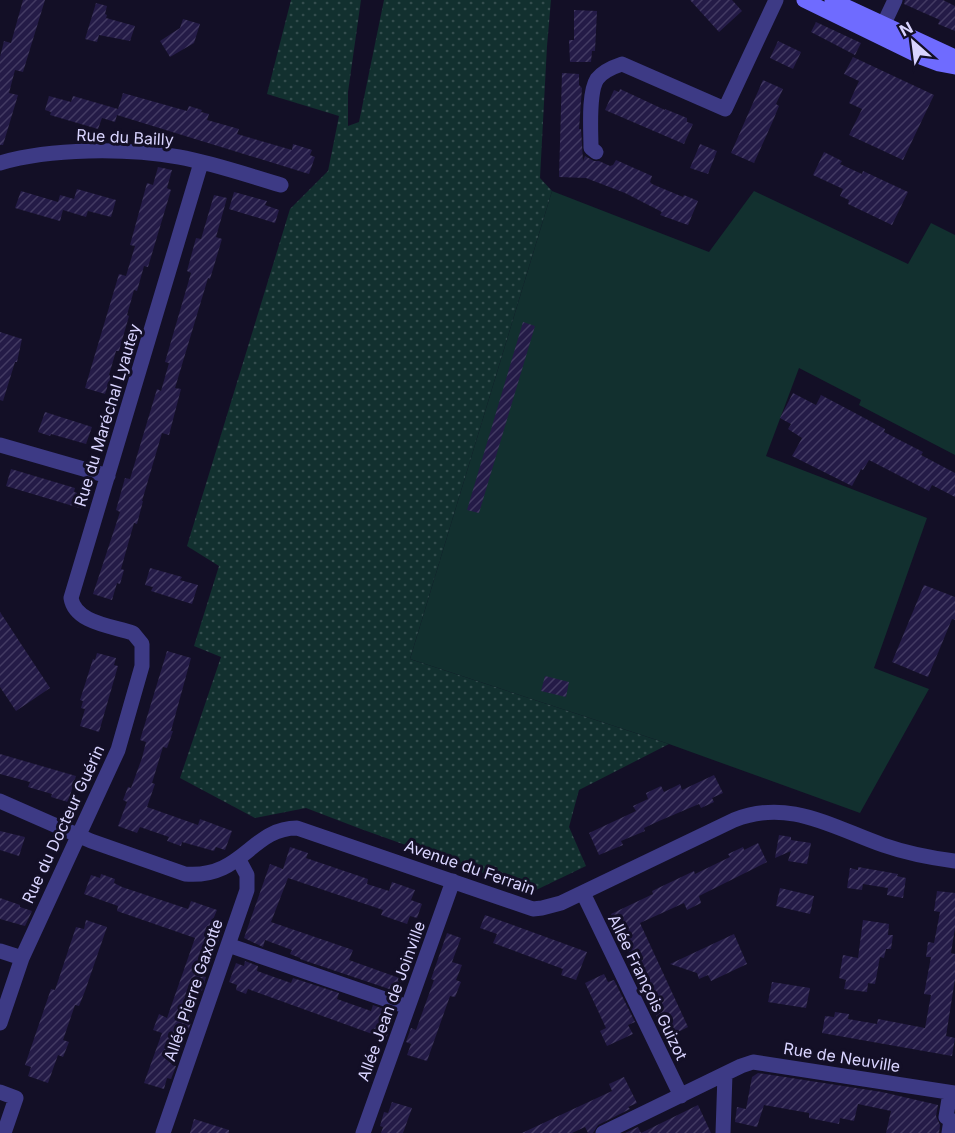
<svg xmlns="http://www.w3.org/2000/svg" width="955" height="1133" font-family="Inter,sans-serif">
  <defs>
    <pattern id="grass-dots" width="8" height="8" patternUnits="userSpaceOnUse" patternTransform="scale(1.5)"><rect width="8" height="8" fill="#12302f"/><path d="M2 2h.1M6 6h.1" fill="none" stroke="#344d4e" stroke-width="1.8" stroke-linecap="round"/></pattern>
    <pattern id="building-hatch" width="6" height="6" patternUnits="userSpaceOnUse" patternTransform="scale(1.5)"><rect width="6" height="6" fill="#241b47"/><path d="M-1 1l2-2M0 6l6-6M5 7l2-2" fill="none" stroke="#433b63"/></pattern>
  </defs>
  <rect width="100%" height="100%" fill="#130f26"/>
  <path fill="url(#grass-dots)" d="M291,0H361L348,92V126L359,122L384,0H551L547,46L540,178L552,191L410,659L669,744L579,790L569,827L586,866L534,891L361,829L306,808L255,818L180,778L221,657L194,646L219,566L187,546L290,209L328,171L339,116L267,94Z"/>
  <path fill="#12302f" d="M552,191L709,252L754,191L908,264L931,223L955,235V455L859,405L861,400L799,368L766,456L927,518L874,668L929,689L860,813L669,744L410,659Z"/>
  <path fill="url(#building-hatch)" d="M23,0H45L23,72L15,70L9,93L18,95L3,145H0V57L4,41L11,43Z
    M690,0H732L742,11L719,32Z
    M905,0H943L955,6V31L938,24L940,20L904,4Z
    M96,3L107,6L105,14L107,15L106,18L135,26L130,41L99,35L97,42L85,39Z
    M574,10L597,11L595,51H592L591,62H570L569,40H574Z
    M183,19L200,24L194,43L170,57L160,41L180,28Z
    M816,22L861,43L855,55L811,32Z
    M778,41L801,52L793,69L770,58Z
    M853,57L934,95L903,160L849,135L862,109L849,103L859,81L844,74Z
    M562,73L579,74V85L582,88L579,129H581L583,161L585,156L594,161H599L610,166L613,165L616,160L652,176L650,182L652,184L683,197L684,195L698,201L688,225L660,215L662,212L625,193L586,178L559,177Z
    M763,80L783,89L776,104L779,106L772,123L754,163L731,153Z
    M620,89L665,110V109L687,118V122L693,124L684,144L605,110L614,90L619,92Z
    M123,93L187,111L189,106L202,110L201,112L209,114L207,120L239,129L237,134L292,150L293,144L312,150L310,155L315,157L309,174L117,115L115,122L102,118L98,129L50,115L51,112L45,110L49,96L71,102L73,96L118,109Z
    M700,144L717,151L708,174L690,168Z
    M824,152L842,161L840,164L862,174L863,171L908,192L892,225L848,204L849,200L840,196L843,189L813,175Z
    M158,167L172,170L167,188L171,190L148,267L144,266L137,291L134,290L127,315L129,316L119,351H116L109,375L111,376L105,394L85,388L119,274L126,276L135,246L130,245L147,183L153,185Z
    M77,189L116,200L111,217L88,211L86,217L63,210L60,221L15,208L21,191L58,202L60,195L74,199Z
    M234,192L267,201L265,205L279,210L275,223L229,209Z
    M214,195L227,198L216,237L222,239L210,279L208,278L175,388L181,389L169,435L162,433L142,501H143L137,524L134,523L121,569L124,570L120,584L117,583L112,600L93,594L120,512L116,510L125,478L130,479L157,389L161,391L169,363L165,362L191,273L187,271L196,238L201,239Z
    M523,322L535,326L479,513L467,510Z
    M0,332L22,339L17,362H15L3,401L0,400Z
    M793,393L816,405L821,395L885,429L884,432L923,452L921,455L955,473V497L932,485L929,491L869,460L863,470L861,469L852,486L792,456L802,438L788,429L791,424L780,418Z
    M45,412L92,427L86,444L51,434L50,436L38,432Z
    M11,469L75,488L74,492L87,496L83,509L6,486Z
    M150,568L182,577L180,580L198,585L192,604L151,591L153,587L145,585Z
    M924,585L955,597V620L952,619L928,677L892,662Z
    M0,612L50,688L16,711L0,687Z
    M167,651L191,658L171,731H173L167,748L163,747L152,783L155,784L147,807L198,825L200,819L232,831L225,850L216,847L214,851L182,842L181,846L167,841L169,837L140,827L137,833L118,826L127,802L123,800L128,787L131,788L142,758L146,742L140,740Z
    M97,653L116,658L114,665L118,666L99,732L80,726L85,709L81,708L83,701L80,700L93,659L95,660Z
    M545,676L569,682L566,697L541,691Z
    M0,754L76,776L68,802L51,797L52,794L28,787L30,782L0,774Z
    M714,775L723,793L712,798L714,802L701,808L699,804L659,821L644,828L645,831L621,841L623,845L599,855L589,833L636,811L633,806L648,799L646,793L661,786L664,792L680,784L682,790Z
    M0,831L25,837L19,856L0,850Z
    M779,835L791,837V840L811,843L807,864L788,861L791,851L775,858Z
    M758,843L767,862L699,896L701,903L687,910L684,903L640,923L688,1027L670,1036L666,1026L662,1028L655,1013L652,1014L632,972L635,971L631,962H633L611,914L653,894L652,891L694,871L695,874L730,857L728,854L743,847L744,850Z
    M290,847L308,853L306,858L368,879L367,884L389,891L392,882L415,890L411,900L422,904L417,918L410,916L407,924L381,915L383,910L288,878L271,922L353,950L349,960L402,979L398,992L300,959V958L290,954L292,950L265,940L263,947L244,938L270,864L283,869Z
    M858,867L898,874L897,876L906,878L903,898L887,895L888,888L863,884L862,890L847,888L850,868L858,870Z
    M101,874L115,879L114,883L122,887L188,909L191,901L217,910L212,922L216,923L213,930L222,933L203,976L206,977L202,991L199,990L189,1017L192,1019L188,1032L184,1030L172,1065L176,1066L171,1079L167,1078L164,1089L144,1083L162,1033L153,1030L159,1014L167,1018L195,938L117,911L118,906L84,894L91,875L100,878Z
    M780,888L814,896L810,914L776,906Z
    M937,891L955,893V928L951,953L955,954V979L946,1036L955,1038L952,1056L822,1033L825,1016L834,1017L835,1012L849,1014L848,1019L877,1024L878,1019L925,1028L931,995L924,994L931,957H926L928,942L934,943L940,912L934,911Z
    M0,898L20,905V907L32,911L25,926L0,919Z
    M485,915L587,952L576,980L561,975L563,969L493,943L497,934L480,928Z
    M86,920L107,927L85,991L79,1006L75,1005L63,1040L69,1042L63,1057L58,1055L48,1083L28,1076L31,1067L25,1065L51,989L55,990L76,927L84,929Z
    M863,920L889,924L888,935H893L891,949H886L884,958L880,957L875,984L868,983L867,992L844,989L846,980L839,978L843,955L858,958Z
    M447,933L461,938L452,962L462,965L456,980L461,982L455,997L450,996L427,1061L407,1055L411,1044L406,1042L411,1028L416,1030L434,980L431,979Z
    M734,934L747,964L711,981L708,975L699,979L697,973L670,964Z
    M245,961L258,966L257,971L291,983L293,978L339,993L337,999L371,1011L373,1005L386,1010L384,1016L393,1019L386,1039L248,989L246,994L236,990L237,985L229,982L236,963L244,966Z
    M604,974L608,982L614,980L635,1022L628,1025L633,1034L607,1046L600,1031L606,1028L585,983Z
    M772,982L810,988L806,1008L768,1002Z
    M758,1073L882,1092L938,1105L936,1116L940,1125L939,1133H886L891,1111L858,1104L854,1121L840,1118L839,1124L809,1118V1113L764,1105L757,1127L735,1122L737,1107L746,1109L752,1077Z
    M624,1077L637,1103L628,1107L630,1109L598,1125L593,1133H588L585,1127L572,1133H522L612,1091L609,1084Z
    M392,1102L412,1108L403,1133H381L383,1127L380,1126L384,1112L388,1113Z
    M698,1105L711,1133H625L638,1127L641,1133Z
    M194,1119L229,1130V1133H190Z"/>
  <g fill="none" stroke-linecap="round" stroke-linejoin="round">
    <path stroke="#3d3a85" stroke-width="15" d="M879,34L895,0
      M596,152L591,148C591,131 588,93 597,79C603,71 613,67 622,64L725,109L776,0
      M0,163C50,148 127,148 179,157C213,163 247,175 281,185
      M0,445L108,476
      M0,801L91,841L185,874C243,879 251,828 297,828L533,909L542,908L561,903L734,820C788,798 832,827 883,845C906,853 931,858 955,861
      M583,893L681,1096
      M228,945L408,1007
      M0,951L22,958
      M0,1023L22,958L118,750L142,666V644L133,633C112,626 75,623 71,598L201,163
      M0,1092L16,1098L4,1133
      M163,1133L247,890V875L239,860
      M363,1133L453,881
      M603,1133L741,1066L753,1062L955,1093
      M723,1133L725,1074
      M949,1133L951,1120L946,1117L950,1093"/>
    <path stroke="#6f6bff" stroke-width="15" d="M804,0L923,58L939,64L955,67
      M832,0L955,57"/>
  </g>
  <g text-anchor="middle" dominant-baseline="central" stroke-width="6" stroke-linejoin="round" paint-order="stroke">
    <g font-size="16" fill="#d9d4ff" stroke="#130f26">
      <text transform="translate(125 137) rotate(3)">Rue du Bailly</text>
      <text transform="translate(107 415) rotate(-73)">Rue du Maréchal Lyautey</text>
      <text transform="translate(63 824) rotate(-65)">Rue du Docteur Guérin</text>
      <text transform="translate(470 867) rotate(19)">Avenue du Ferrain</text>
      <text transform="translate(648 987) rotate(64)">Allée François Guizot</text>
      <text transform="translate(193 990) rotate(-71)">Allée Pierre Gaxotte</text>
      <text transform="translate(391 1001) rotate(-70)">Allée Jean de Joinville</text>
      <text transform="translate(842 1057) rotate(9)">Rue de Neuville</text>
    </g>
  </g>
  <g transform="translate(913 42) rotate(332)" stroke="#130f26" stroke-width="4.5" paint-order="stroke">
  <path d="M0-4.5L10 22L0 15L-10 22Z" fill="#d9d4ff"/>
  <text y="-9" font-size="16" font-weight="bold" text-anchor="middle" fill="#d9d4ff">N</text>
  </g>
</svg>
